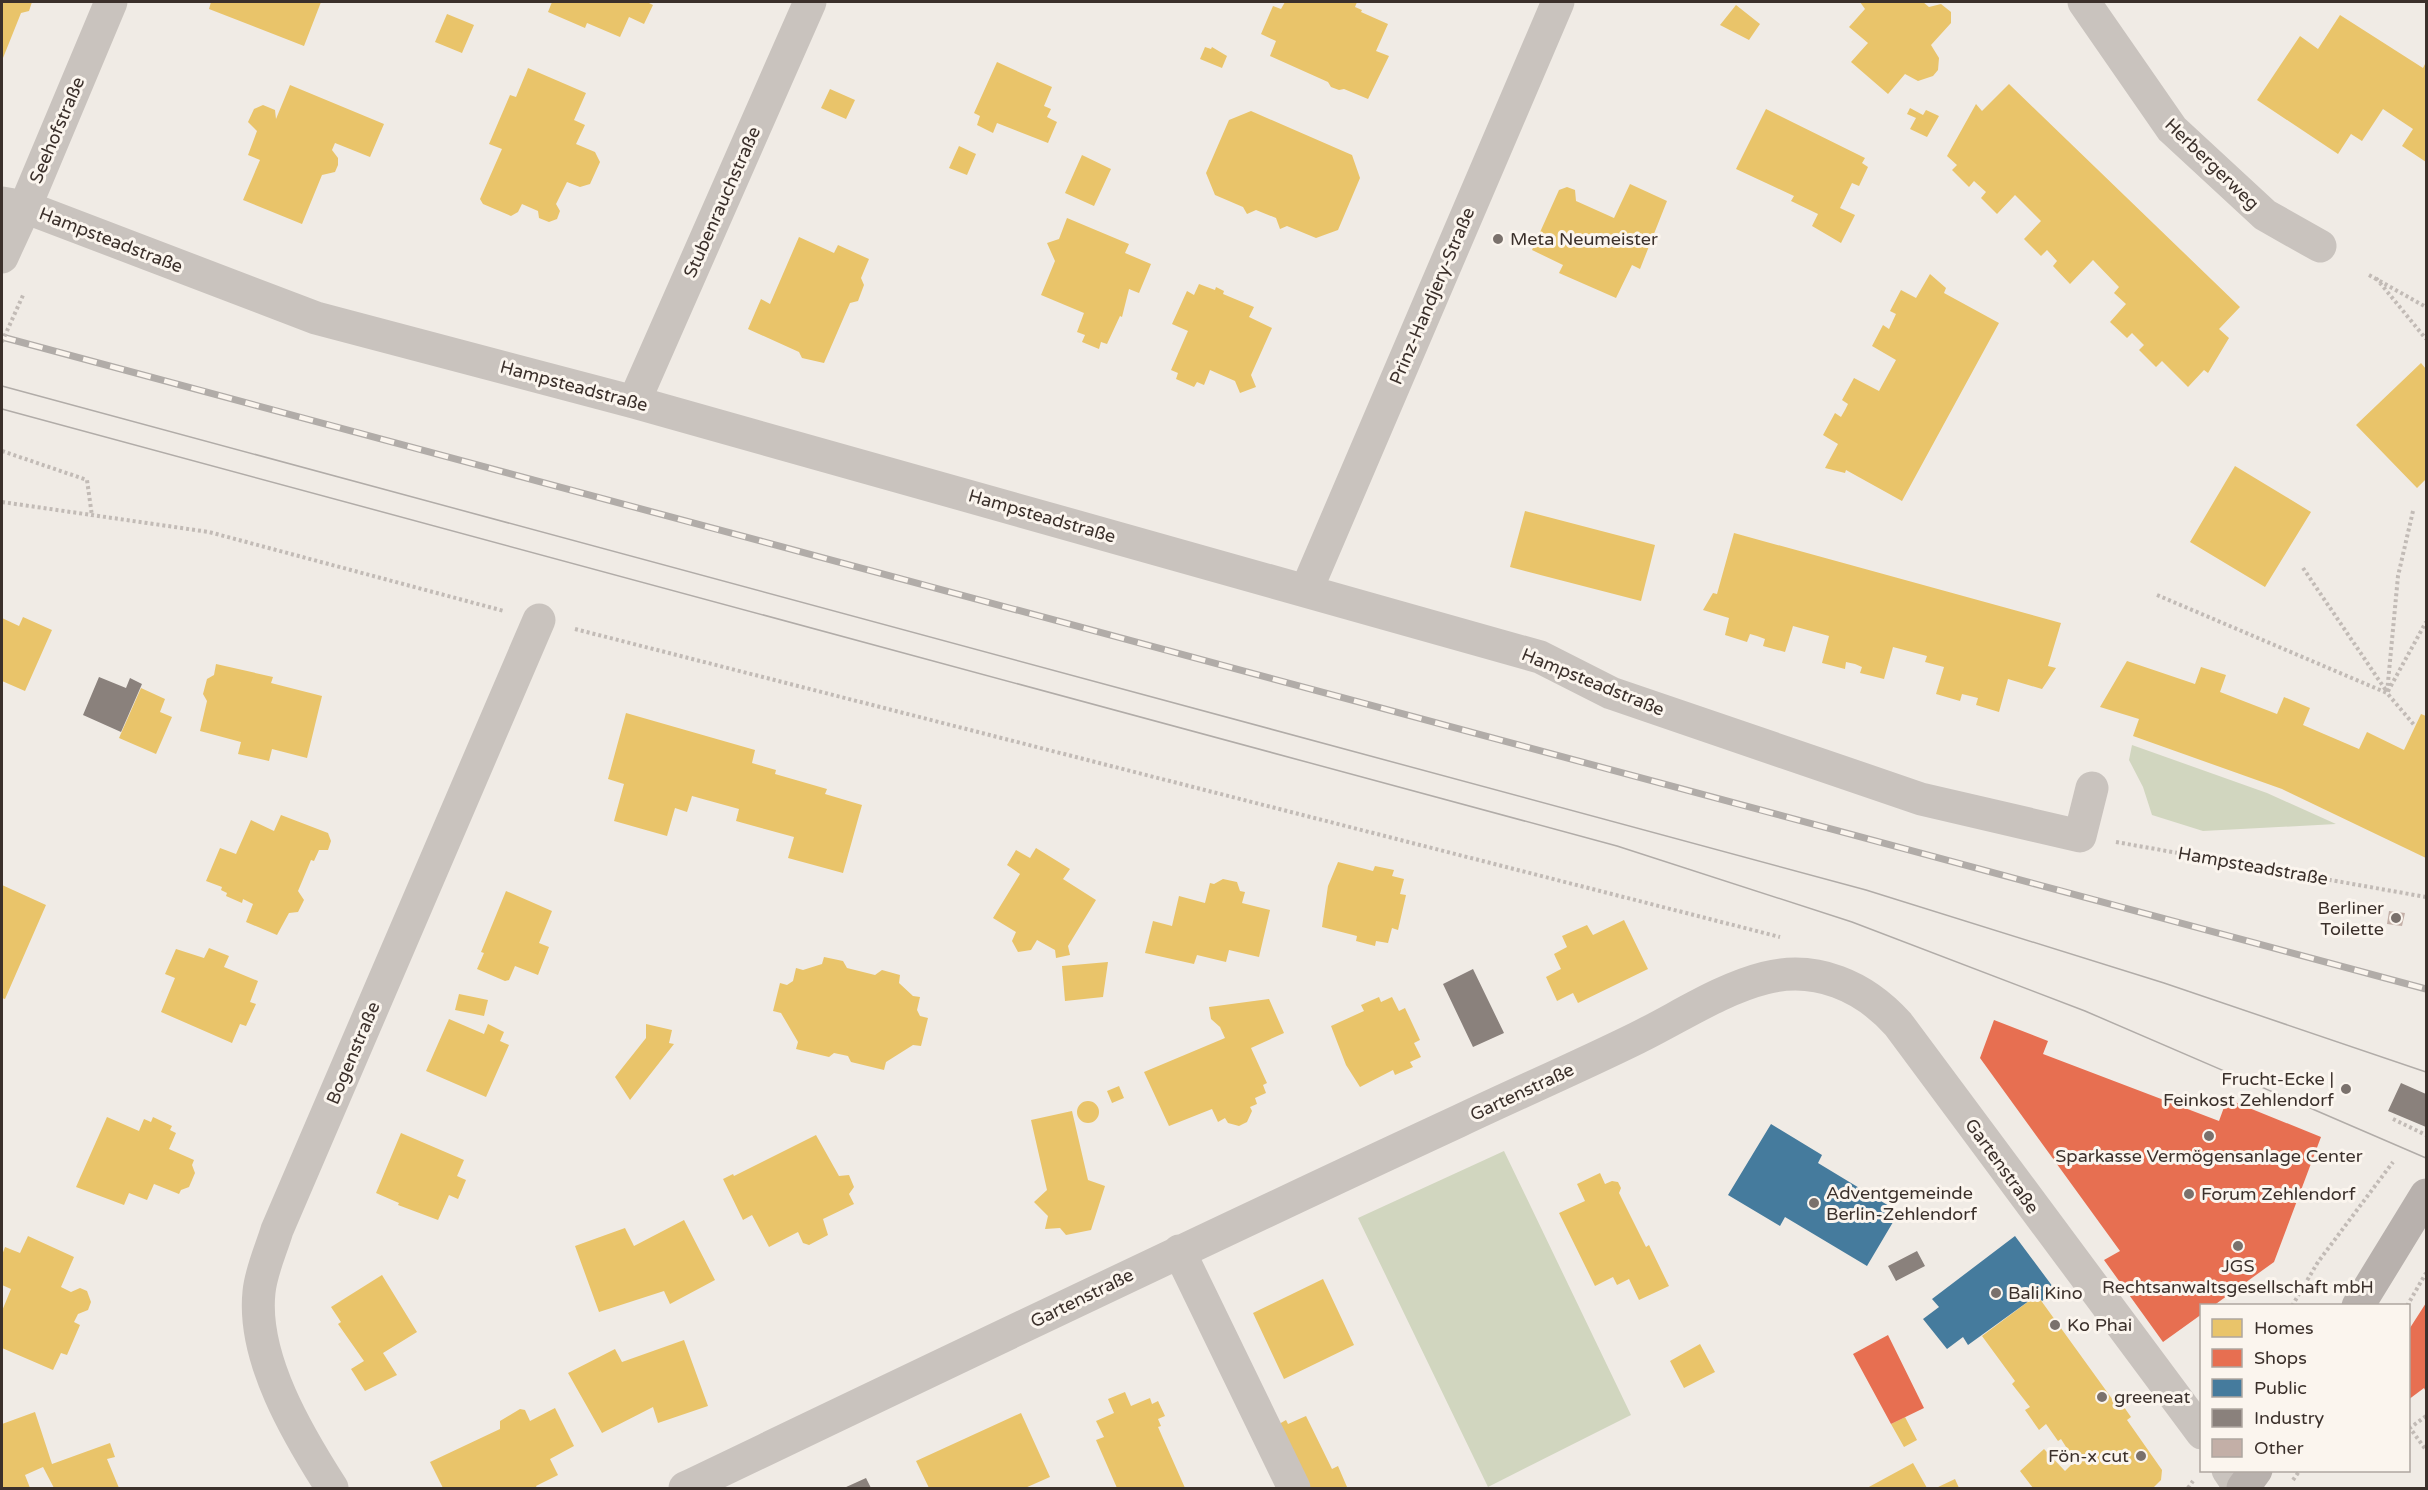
<svg xmlns="http://www.w3.org/2000/svg" width="2428" height="1490" font-family="'Varela Round',sans-serif">
  <rect width="100%" height="100%" fill="#f0ebe5"/>
  <path fill="#d1d6bf" d="M2132,745L2267,793L2336,824L2203,831L2152,815L2143,787L2129,760Z
    M1504,1151L1631,1415L1488,1487L1358,1218Z"/>
  <path fill="#e9c46a" d="M2,2H32L29,11L21,13L3,58Z
    M211,2H321L304,46L209,9Z
    M552,2H647L653,5L644,24L629,17L620,37L587,23L585,28L548,12Z
    M1285,2H1357L1355,7L1362,10L1361,12L1388,24L1376,51L1389,56L1368,99L1344,89L1339,90L1331,87L1328,82L1270,56L1276,41L1261,34L1273,6L1281,9Z
    M1860,2H1923L1929,7L1941,4L1951,12V23L1931,45L1939,58L1938,70L1933,76L1918,81L1905,74L1888,94L1851,62L1868,43L1849,27L1865,9Z
    M1736,5L1760,24L1749,40L1720,25Z
    M447,14L474,25L462,53L435,42Z
    M2340,15L2423,68L2426,62V162L2402,146L2413,129L2383,109L2362,141L2351,134L2338,154L2257,100L2300,36L2318,49Z
    M1205,47L1211,49L1212,47L1227,56L1222,68L1200,59Z
    M997,62L1052,87L1044,106L1051,109L1047,117L1057,122L1048,143L997,123L993,133L977,125L980,116L974,113Z
    M528,68L586,93L574,120L585,125L576,144L595,152L600,162L590,184L580,187L567,182L556,204L560,211L557,219L549,222L539,218L538,211L522,204L518,212L511,216L483,204L480,199L502,149L489,144L510,95L516,97Z
    M2009,84L2240,307L2219,329L2229,338L2208,373L2204,370L2188,387L2162,361L2156,367L2139,350L2144,345L2132,333L2127,338L2110,322L2126,304L2114,293L2119,287L2093,260L2070,284L2053,266L2057,261L2047,250L2041,256L2024,239L2041,221L2015,195L1997,214L1981,198L1986,192L1974,181L1969,187L1952,170L1957,165L1947,156L1976,104L1982,111Z
    M290,85L384,124L370,157L335,143L332,150L338,158V165L335,172L322,175L302,224L243,200L260,160L248,155L257,131L248,122L254,109L263,105L275,110L276,119Z
    M830,89L855,100L846,119L821,108Z
    M1910,108L1923,115L1926,110L1939,116L1927,137L1910,129L1916,118L1907,114Z
    M1766,109L1865,158L1862,163L1868,167L1859,186L1852,183L1840,208L1855,215L1841,243L1812,226L1818,214L1791,201L1794,196L1736,169Z
    M1251,111L1352,155L1360,178L1338,230L1316,238L1287,226L1280,229L1276,218L1256,210L1247,214L1243,207L1215,195L1206,173L1229,120Z
    M959,146L976,154L967,175L949,168Z
    M1082,155L1111,169L1094,206L1065,193Z
    M1630,184L1667,201L1640,269L1632,265L1616,298L1559,273L1563,265L1532,250L1559,190L1567,187L1575,190L1576,201L1614,218Z
    M1067,218L1129,244L1125,253L1151,264L1139,293L1129,289L1122,317L1120,316L1107,344L1101,342L1099,349L1082,342L1085,335L1077,332L1084,313L1041,295L1055,261L1047,243L1059,239Z
    M799,237L834,253L838,245L869,259L861,278L864,285L858,301L850,303L824,363L802,358L799,352L748,329L761,299L770,304Z
    M1930,274L1946,288L1944,293L1999,323L1902,501L1846,470L1845,473L1825,468L1838,444L1823,435L1835,413L1841,417L1845,410L1848,404L1842,400L1854,378L1879,391L1896,360L1872,346L1883,325L1889,329L1896,314L1890,311L1901,290L1916,298Z
    M1199,284L1215,290L1216,287L1224,291L1223,294L1254,307L1249,317L1272,328L1251,375L1256,387L1240,393L1235,381L1210,370L1204,385L1197,382L1194,387L1176,379L1178,373L1171,370L1188,331L1172,324L1187,291L1194,295Z
    M2421,363L2426,369V479L2417,488L2356,425Z
    M2235,466L2311,512L2265,587L2190,542Z
    M1525,511L1655,545L1641,601L1510,567Z
    M1734,533L2061,623L2048,666L2056,668L2042,689L2008,679L1999,712L1976,705L1978,698L1962,694L1960,701L1936,694L1944,667L1925,662L1927,656L1893,647L1884,679L1860,673L1862,667L1855,664L1846,662L1845,669L1822,663L1829,636L1793,626L1785,652L1763,646L1765,639L1757,636L1750,634L1747,642L1725,635L1729,618L1703,610L1713,593L1717,594Z
    M23,617L52,630L25,691L2,681V618L19,626Z
    M2127,661L2195,684L2201,667L2226,675L2220,692L2277,714L2284,697L2310,708L2303,725L2359,749L2367,732L2404,750L2421,714L2426,716V858L2282,789L2133,736L2139,719L2100,707Z
    M216,664L273,677L271,683L322,696L307,758L272,749L269,761L238,754L241,742L200,731L207,701L203,694L207,679L214,675Z
    M141,688L165,699L160,712L172,717L156,754L119,738Z
    M626,713L755,750L752,763L776,770L775,774L827,789L825,794L862,805L843,873L788,858L794,837L736,821L739,809L692,796L687,812L675,808L667,836L614,821L624,784L608,779Z
    M281,815L328,833L331,841L328,850H319L314,861L311,860L298,891L304,900L298,912L289,913L277,935L246,922L253,904L243,899L242,903L226,896L227,893L221,890L222,887L206,881L220,848L236,854L251,820L274,831Z
    M1036,848L1070,869L1063,879L1096,900L1068,946L1070,955L1056,958L1055,950L1037,940L1031,950L1018,952L1012,941L1016,932L993,918L1020,874L1007,865L1016,850L1030,858Z
    M1338,862L1373,871L1375,866L1394,870L1392,876L1404,879L1400,894L1406,895L1398,930L1392,928L1388,943L1376,941L1375,946L1356,941L1357,936L1322,927L1328,886Z
    M1223,879L1237,882L1240,891L1245,892L1242,903L1270,910L1259,957L1229,950L1226,962L1197,955L1194,964L1145,953L1153,921L1172,926L1179,896L1205,903L1210,883L1214,884Z
    M2,885L46,905L5,999L2,998Z
    M506,891L552,911L539,943L549,947L538,975L515,966L509,980L505,981L477,969L484,953L481,952Z
    M1624,920L1648,969L1578,1003L1573,993L1557,1001L1546,977L1561,969L1554,954L1567,947L1562,936L1587,925L1593,935Z
    M209,948L229,956L224,967L258,981L250,1002L256,1004L246,1026L240,1024L232,1043L161,1012L175,978L165,974L176,949L204,958Z
    M824,957L843,961L847,968L875,975L882,970L900,975L899,983L913,996L920,997L917,1010L920,1016L928,1018L921,1046L913,1045L886,1062L884,1070L851,1062L848,1056L834,1053L829,1057L796,1049L798,1042L781,1013L773,1011L780,983L787,985L793,981L796,968L803,970L822,964Z
    M1108,962L1103,997L1065,1001L1062,966Z
    M459,994L488,1000L484,1016L455,1010Z
    M1379,997L1381,1002L1392,997L1399,1011L1405,1008L1420,1040L1414,1043L1421,1057L1410,1062L1413,1067L1395,1075L1393,1070L1360,1087L1346,1065L1331,1026L1364,1011L1361,1005Z
    M1269,999L1284,1033L1251,1048L1267,1083L1263,1085L1266,1093L1255,1098L1257,1104L1250,1107L1252,1111L1247,1122L1239,1126L1228,1123L1225,1118L1218,1122L1212,1109L1169,1126L1144,1072L1225,1038L1220,1027L1211,1019L1209,1007Z
    M449,1019L484,1034L488,1024L504,1032L500,1041L509,1045L486,1097L426,1071Z
    M646,1024L672,1030L669,1043L674,1044L630,1100L615,1077L646,1038Z
    M1119,1086L1124,1098L1112,1103L1107,1091Z
    M1077 1112a11 11 0 1 1 22 0a11 11 0 1 1-22 0Z
    M1072,1111L1088,1180L1105,1186L1091,1230L1066,1235L1060,1228L1045,1229L1048,1216L1034,1202L1047,1190L1031,1120Z
    M107,1117L139,1131L144,1119L151,1122L153,1117L172,1126L170,1130L176,1133L169,1149L194,1160L192,1165L195,1173L189,1187L181,1190L179,1194L154,1184L147,1200L129,1193L124,1205L76,1187Z
    M401,1133L464,1160L457,1176L466,1180L458,1199L449,1195L438,1220L398,1205L399,1203L376,1193Z
    M816,1135L839,1176L849,1175L854,1187L849,1194L854,1204L823,1219L828,1235L809,1245L803,1243L798,1232L769,1247L752,1215L743,1220L723,1179L733,1174L734,1176Z
    M1600,1173L1605,1184L1612,1181L1618,1182L1621,1188L1619,1193L1646,1247L1649,1245L1669,1286L1639,1300L1629,1279L1617,1285L1613,1277L1595,1286L1559,1213L1585,1201L1577,1184Z
    M684,1220L715,1280L670,1304L664,1291L599,1312L575,1246L625,1228L634,1246Z
    M28,1236L74,1257L61,1287L71,1292L80,1288L87,1291L91,1302L88,1310L78,1314L74,1322L80,1325L67,1355L61,1353L53,1370L2,1348V1311L11,1289L2,1285V1255L5,1247L20,1253Z
    M382,1275L417,1332L383,1353L397,1375L365,1391L351,1369L364,1361L338,1324L341,1322L331,1307Z
    M1323,1279L1354,1345L1284,1379L1253,1313Z
    M2037,1295L2115,1403L2119,1400L2131,1417L2127,1420L2162,1470L2161,1480L2153,1488H2033L2020,1471L2044,1449L2065,1471L2075,1461L2061,1439L2058,1441L2046,1424L2039,1430L2025,1410L2030,1407L2012,1384L2015,1381L1982,1336Z
    M684,1340L708,1406L658,1423L653,1407L602,1433L568,1373L615,1349L622,1362Z
    M1700,1344L1715,1372L1684,1388L1670,1361Z
    M1125,1392L1131,1406L1150,1398L1152,1404L1158,1401L1165,1416L1158,1419L1161,1426L1158,1427L1185,1488H1117L1096,1440L1104,1437L1096,1421L1114,1413L1108,1399Z
    M555,1408L574,1446L550,1459L558,1475L536,1486L537,1488H443L430,1462L500,1429V1421L520,1409L525,1410L530,1421Z
    M35,1412L52,1464L110,1443L115,1457L107,1459L119,1488H54L43,1467L25,1475L30,1488H2V1424Z
    M1021,1413L1050,1477L1025,1488H929L916,1461Z
    M1306,1416L1332,1469L1338,1466L1347,1487L1310,1488L1279,1424L1286,1420L1288,1424Z
    M1905,1417L1917,1440L1904,1447L1891,1424Z
    M1913,1463L1927,1488H1867Z
    M1955,1479L1959,1488H1936Z"/>
  <path fill="#e76f51" d="M1994,1020L2048,1041L2043,1054L2219,1121L2227,1099L2321,1137L2274,1262L2213,1306H2202V1314L2163,1342L2104,1260L2120,1251L1980,1058Z
    M2426,1303V1392L2424,1388L2408,1400V1331Z
    M1888,1335L1924,1408L1891,1424L1853,1354Z"/>
  <path fill="#457b9d" d="M1771,1124L1822,1155L1818,1163L1899,1212L1867,1266L1785,1217L1780,1226L1728,1195Z
    M2015,1236L2056,1291L2042,1301L2037,1295L1968,1345L1963,1337L1947,1349L1923,1319L1939,1307L1932,1299Z"/>
  <path fill="#8a817c" d="M99,677L126,688L130,678L142,684L121,732L83,715Z
    M1473,969L1504,1033L1473,1047L1443,984Z
    M2401,1083L2426,1094V1127L2388,1111Z
    M1917,1251L1925,1266L1896,1281L1888,1266Z
    M866,1478L871,1488H844Z"/>
  <path fill="#c3afa7" d="M2389,911L2405,913L2402,926L2387,924Z"/>
  <g fill="none" stroke-linecap="round" stroke-linejoin="round">
    <path stroke="#c2bbb6" stroke-width="4" stroke-dasharray="3 3" stroke-linecap="butt" d="M2369,275L2426,307
      M2376,278L2426,339
      M2,451L87,480L92,516
      M2,502L209,532L504,611
      M2413,511L2398,576L2387,693L2426,622
      M2303,568L2387,692
      M2157,595L2387,693L2415,726
      M575,629L1780,937
      M2116,842L2426,897
      M2393,1119L2426,1135
      M2292,1306L2318,1262L2393,1162
      M2407,1306L2426,1273
      M2426,1416L2410,1428L2426,1450
      M2293,1480L2300,1470
      M2188,1488L2193,1481"/>
    <path stroke="#c9c3be" stroke-width="33" d="M2084,2L2172,129L2265,215L2320,246
      M2,203L25,207L316,318L634,402L1540,657L1611,693L1921,799L2080,836L2092,788
      M2,257L25,207L111,2
      M634,402L810,2
      M1306,591L1558,2
      M1179,1251L1294,1488
      M2228,1470L2240,1488
      M332,1488C298,1435 252,1358 259,1292C261,1271 271,1250 277,1230L539,620
      M685,1488C942,1365 1200,1241 1459,1121C1518,1093 1578,1067 1637,1038C1678,1018 1721,989 1765,978C1816,965 1864,986 1898,1024L2202,1433"/>
    <path stroke="#b8b1ad" stroke-width="33" d="M2358,1306L2426,1195
      M2243,1488L2256,1470"/>
    <path stroke="#b1aca8" stroke-width="1.5" d="M2,386L1866,890L2164,983L2426,1072
      M2,409L1617,846L1852,922L2085,1011L2426,1158"/>
    <g stroke="#b1aca8" stroke-width="7">
      <path id="rail" d="M2,337L2426,989"/>
    </g>
    <use href="#rail" stroke="#fbf5ee" stroke-width="4.5" stroke-dasharray="14" stroke-linecap="butt"/>
    <path stroke="#c2bbb6" stroke-width="4" stroke-dasharray="3 3" stroke-linecap="butt" d="M2,342L24,293"/>
  </g>
  <g fill="#7a716c" stroke="#fbf5ee" stroke-width="2">
    <circle cx="1498" cy="239" r="6"/>
    <circle cx="2396" cy="918" r="6"/>
    <circle cx="2346" cy="1089" r="6"/>
    <circle cx="2209" cy="1136" r="6"/>
    <circle cx="2189" cy="1194" r="6"/>
    <circle cx="1814" cy="1203" r="6"/>
    <circle cx="2238" cy="1246" r="6"/>
    <circle cx="1996" cy="1293" r="6"/>
    <circle cx="2055" cy="1325" r="6"/>
    <circle cx="2102" cy="1397" r="6"/>
    <circle cx="2141" cy="1456" r="6"/>
  </g>
  <g text-anchor="middle" dominant-baseline="central" stroke-width="6" stroke-linejoin="round" paint-order="stroke">
    <g font-size="18" fill="#3b302b" stroke="#fbf5ee">
      <text transform="translate(57 130) rotate(-67)">Seehofstraße</text>
      <text transform="translate(2212 164) rotate(44)">Herbergerweg</text>
      <text transform="translate(722 202) rotate(-66)">Stubenrauchstraße</text>
      <text transform="translate(111 240) rotate(21)">Hampsteadstraße</text>
      <text transform="translate(1432 296) rotate(-67)">Prinz-Handjery-Straße</text>
      <text transform="translate(574 386) rotate(15)">Hampsteadstraße</text>
      <text transform="translate(1042 516) rotate(16)">Hampsteadstraße</text>
      <text transform="translate(1593 682) rotate(22)">Hampsteadstraße</text>
      <text transform="translate(2253 866) rotate(10)">Hampsteadstraße</text>
      <text transform="translate(353 1053) rotate(-67)">Bogenstraße</text>
      <text transform="translate(1522 1092) rotate(-25)">Gartenstraße</text>
      <text transform="translate(2002 1166) rotate(54)">Gartenstraße</text>
      <text transform="translate(1082 1298) rotate(-26)">Gartenstraße</text>
    </g>
    <g font-size="18" fill="#3b302b" stroke="#fbf5ee" text-anchor="start">
      <text x="1510" y="239">Meta Neumeister</text>
      <text x="2384" y="908" text-anchor="end">Berliner<tspan x="2384" dy="21">Toilette</tspan></text>
      <text x="2334" y="1079" text-anchor="end">Frucht-Ecke |<tspan x="2334" dy="21">Feinkost Zehlendorf</tspan></text>
      <text x="2209" y="1156" text-anchor="middle">Sparkasse Vermögensanlage Center</text>
      <text x="1826" y="1193">Adventgemeinde<tspan x="1826" dy="21">Berlin-Zehlendorf</tspan></text>
      <text x="2201" y="1194">Forum Zehlendorf</text>
      <text x="2238" y="1266" text-anchor="middle">JGS<tspan x="2238" dy="21">Rechtsanwaltsgesellschaft mbH</tspan></text>
      <text x="2008" y="1293">Bali Kino</text>
      <text x="2067" y="1325">Ko Phai</text>
      <text x="2114" y="1397">greeneat</text>
      <text x="2129" y="1456" text-anchor="end">Fön-x cut</text>
    </g>
  </g>
  <rect width="2428" height="1490" fill="none" stroke="#3b302b" stroke-width="6"/>
  <rect x="2200" y="1304" width="210" height="168" fill="#fbf5ee" stroke="#aea6a0" stroke-width="1.5"/>
  <rect x="2212" y="1319" width="30" height="18" fill="#e9c46a" stroke="#aea6a0" stroke-width="1.5"/>
  <text x="2254" y="1334" font-size="18" fill="#3b302b">Homes</text>
  <rect x="2212" y="1349" width="30" height="18" fill="#e76f51" stroke="#aea6a0" stroke-width="1.5"/>
  <text x="2254" y="1364" font-size="18" fill="#3b302b">Shops</text>
  <rect x="2212" y="1379" width="30" height="18" fill="#457b9d" stroke="#aea6a0" stroke-width="1.5"/>
  <text x="2254" y="1394" font-size="18" fill="#3b302b">Public</text>
  <rect x="2212" y="1409" width="30" height="18" fill="#8a817c" stroke="#aea6a0" stroke-width="1.5"/>
  <text x="2254" y="1424" font-size="18" fill="#3b302b">Industry</text>
  <rect x="2212" y="1439" width="30" height="18" fill="#c3afa7" stroke="#aea6a0" stroke-width="1.5"/>
  <text x="2254" y="1454" font-size="18" fill="#3b302b">Other</text>
</svg>
